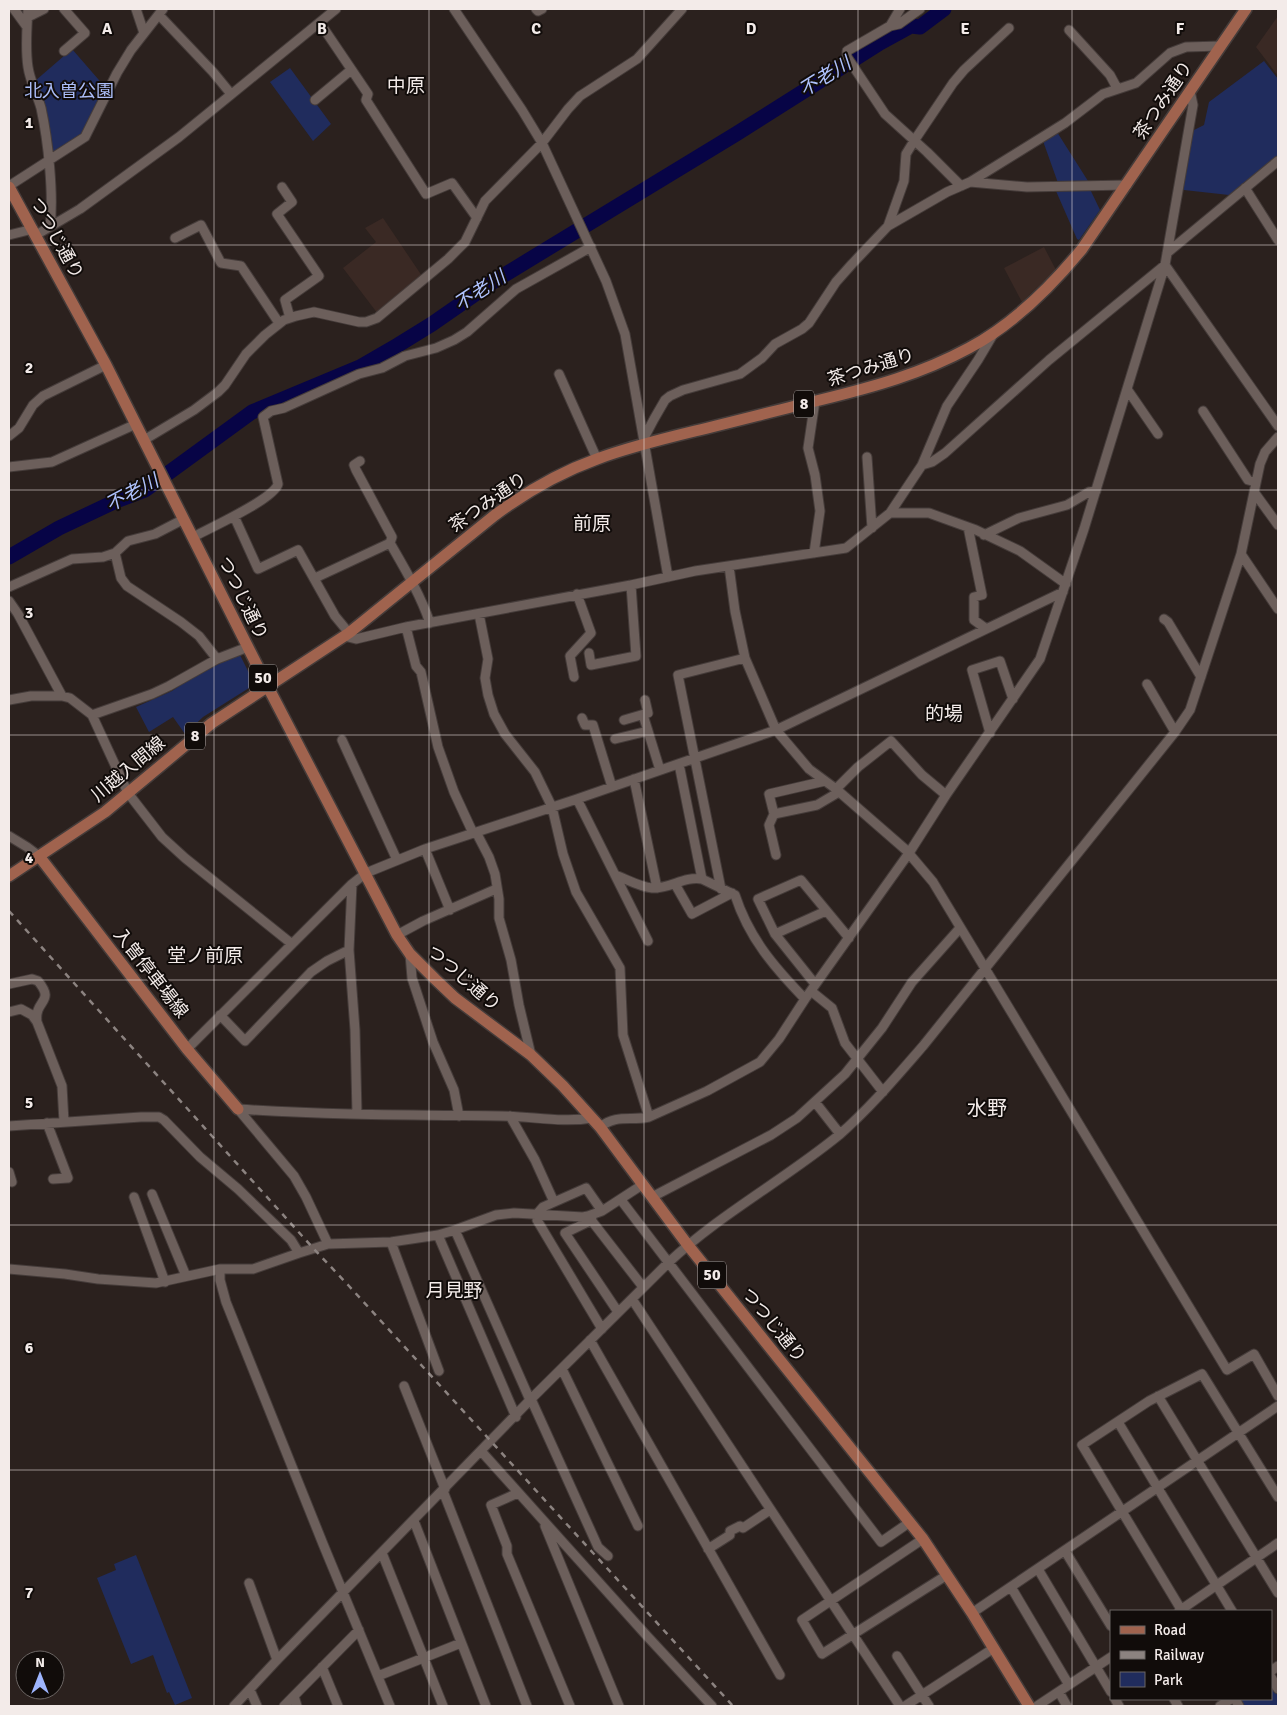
<svg xmlns="http://www.w3.org/2000/svg" width="1287" height="1715" font-family="Signika,'Noto Sans JP',sans-serif">
  <rect width="100%" height="100%" fill="#2b211e"/>
  <path fill="#3a2924" d="M1278,16V76L1256,47Z
    M383,218L422,276L378,314L343,268L376,242L365,228Z
    M1044,247L1056,270L1022,302L1004,268Z"/>
  <path fill="#202c5d" d="M72,49L105,87L84,133L54,152L51,151L35,81Z
    M1264,61L1278,79V155L1229,195L1184,190L1181,187L1192,131L1204,125L1209,102Z
    M290,68L331,124L313,141L270,82Z
    M1057,132L1088,181L1058,183L1043,141Z
    M1089,187L1100,210L1079,240L1077,239L1056,191L1057,189Z
    M240,655L252,679L249,688L203,717L185,734L173,717L149,732L136,707L172,691L192,677L222,662Z
    M136,1555L192,1698L175,1705L169,1692L167,1693L153,1655L131,1664L97,1578L116,1570L114,1564Z
    M1271,1682L1278,1694V1706H1242L1240,1699H1271Z"/>
  <g fill="none" stroke-linecap="round" stroke-linejoin="round">
    <path stroke="#070446" stroke-width="15" d="M9,557L59,528L116,501L145,490L252,412L360,367L398,345L432,324L491,283L736,134L880,43L911,26L920,27L944,9"/>
    <g stroke="#453c3a" stroke-width="11">
      <path id="minor" d="M14,9L27,27
        M28,9C27,28 25,48 28,67C30,81 37,94 41,108C48,140 54,194 50,227
        M136,9L144,33
        M454,9L522,110L542,143L606,281L625,334L668,577
        M536,9L538,11L542,9
        M900,9L890,26L847,51V57L885,114L927,152L961,186
        M159,15L213,72L231,94
        M28,17L44,9
        M320,23L368,94L366,100L426,194L452,183L477,218
        M890,26L899,24L920,9
        M1069,30L1110,75L1117,88
        M64,51L85,33L64,9
        M315,100L351,70
        M970,182L1027,187L1127,185
        M9,186L85,137L117,73L131,50L163,9
        M282,187L292,202L277,214L319,276L285,300L290,318
        M1245,188L1278,240
        M888,226L904,181L906,154L914,141L953,83L964,70L1009,28
        M9,235L33,229
        M36,235L80,209L179,137L336,9
        M175,238L201,225L221,263L241,266L279,323
        M1167,253L1278,161
        M559,374L597,459
        M1127,389L1158,434
        M1203,411L1248,480L1256,482
        M9,436L19,428L33,405L43,396L106,365
        M644,438L654,419L665,400L670,396L683,390L740,374L762,358L775,344L802,329L809,323L836,282L852,264L888,226L947,192L970,182L1065,123L1103,94L1136,83L1170,53L1186,47L1221,46
        M144,440L194,410L218,392L225,385L246,354L265,335L284,320L296,316L314,312L359,322H366L377,318L448,259L465,242L485,201L542,143L568,109L580,96L637,59L682,9
        M867,457L872,528
        M360,461L354,465L356,470L392,537L390,543C405,569 420,594 430,623
        M922,465L932,462L945,453L1049,360L1165,265L1278,426
        M9,467L52,462L136,424
        M1254,492L1278,525
        M890,513L922,465L947,406L978,360L994,333
        M234,516L258,569L298,550L335,616L349,633
        M968,527L982,595L974,597V620L985,628
        M984,535L1019,518L1067,505L1089,492L1096,491
        M193,537C210,528 274,499 278,484L263,417L271,411L284,408L359,374L382,368L405,356L436,348L454,340L467,332L516,289L591,247
        M115,553L121,578L127,586L181,622L199,636L217,659
        M814,553L820,511L815,475L808,448L815,401
        M1241,554L1278,609
        M729,566L735,611L745,658L776,730L809,769L836,789L906,850L933,882L1227,1370L1254,1354L1278,1396
        M315,578L390,543
        M9,587L72,559L103,557L115,553L128,541L155,534L184,519
        M9,601L18,614L62,696
        M479,614L488,659L485,678L488,695L494,714L505,734L535,772L552,807L563,854L576,892L620,968L623,1035L649,1117
        M1164,619L1168,622L1201,677
        M406,627L416,666L421,672L438,747L454,792L473,833
        M344,636L356,639L406,627L631,585L695,571L846,548L890,513H929L976,530L1020,551L1066,584
        M589,653L591,665L636,656L631,585
        M574,677L570,656L591,633L577,594
        M1147,684L1175,732
        M9,700L31,696H62L70,698L92,715L128,793L162,837L185,858L292,944
        M92,715L152,694L169,686L217,659L248,647
        M582,718L585,725H593L612,787
        M624,720L648,713L645,700
        M648,731L660,770
        M990,733L972,670L1000,661L1013,699
        M615,739L648,731L643,715
        M342,740L397,860
        M679,764L702,879L735,895C749,938 774,967 805,999
        M634,779L657,888
        M836,789L858,767L891,741L922,775L946,795
        M577,799L648,941
        M774,814L769,794L825,781
        M476,832L489,857L495,874L499,899V918L511,960L519,1005L531,1055
        M9,836L27,847L39,856
        M425,849L450,910
        M776,855L769,825L774,814L817,805L839,792
        M615,875C626,879 640,887 652,888C670,889 684,876 702,879
        M352,884L349,950L355,1030L357,1114
        M675,884L692,914L732,893
        M721,889L678,675L745,658
        M775,934L826,911
        M397,935L423,921L496,889
        M410,954L412,978L433,1042L454,1090L459,1116
        M9,984L32,979L38,981C56,1003 34,999 37,1022
        M815,984L775,934L758,899L801,880L849,938
        M811,991L832,1008L845,1043L883,1092
        M9,1012L21,1009L32,1015L37,1022L62,1086L64,1122
        M220,1015L245,1041L311,972L327,961L349,950
        M187,1049L352,884L366,873L425,849L577,799L776,730L1063,592
        M815,1102L840,1134
        M238,1109C325,1115 413,1115 501,1116C531,1116 562,1123 592,1118
        M238,1109L294,1176L306,1197L328,1244
        M510,1116L535,1160L554,1202
        M47,1123L68,1178L53,1179
        M9,1126L141,1117H159L164,1120L200,1157L238,1189L291,1240L299,1253L253,1269H220L156,1283L98,1279L65,1274L9,1269
        M600,1127C617,1114 630,1121 649,1117L707,1091L760,1062L779,1039L805,999L909,853L946,795L1040,659L1084,529L1165,265L1193,105L1190,91
        M9,1172L12,1182
        M152,1194L186,1276
        M134,1197L165,1282
        M652,1197L771,1135L797,1118L845,1074L882,1028L912,982L960,928
        M621,1200L881,1542L910,1522
        M588,1216L602,1211L642,1185
        M592,1220L565,1233L618,1312
        M455,1230L530,1400
        M438,1235L516,1417
        M391,1242L439,1371
        M299,1253L328,1244L391,1242L438,1235L455,1230L496,1215L514,1213L583,1217L588,1216L643,1287
        M220,1269V1280L226,1302L323,1544L390,1706
        M632,1299L900,1706
        M602,1329L537,1220V1214L543,1207L586,1188L602,1211
        M590,1340L780,1675
        M562,1369L638,1526
        M404,1386L445,1489
        M1158,1396L1278,1593
        M531,1399L598,1547L608,1556
        M1118,1422L1232,1611
        M481,1451L647,1636L712,1706
        M443,1491L527,1706
        M518,1493L491,1505L507,1546V1554L570,1706
        M414,1521L486,1706
        M545,1526L619,1706
        M923,1539L802,1620L822,1654L947,1575
        M708,1549L730,1535V1531L740,1526L743,1528L770,1510
        M1065,1551L1111,1626
        M382,1553L443,1706
        M1038,1569L1111,1692
        M249,1583L277,1660
        M1011,1587L1069,1685
        M1179,1611L1278,1543
        M1182,1611L1082,1445L1149,1401L1202,1374L1278,1497
        M972,1613L1278,1406
        M897,1656L929,1706
        M322,1667L338,1706
        M1271,1671L1278,1666
        M378,1676L461,1643
        M1271,1677L1278,1689
        M250,1690L257,1706
        M1059,1692L1067,1706
        M294,1696L297,1706
        M1115,1699L1119,1706
        M1174,1699L1178,1706
        M1235,1699L1239,1706
        M234,1706L277,1660L531,1399L668,1263C720,1214 784,1180 839,1135C870,1108 896,1077 923,1046L1175,732L1190,710L1241,554L1260,464L1265,452L1278,437
        M284,1706L359,1630
        M905,1706L994,1648
        M1037,1706L1111,1657
        M1220,1706L1231,1699"/>
    </g>
    <g stroke="#453c3a" stroke-width="14">
      <path id="major" d="M9,187L106,365L268,687L397,935L410,954L435,979L455,998L531,1055L563,1086L600,1127L687,1244L923,1539L972,1613L1029,1706
        M39,856L187,1049L238,1109
        M9,876L105,812L212,723L349,633L495,515C526,492 561,472 597,459C629,447 662,439 695,431C737,421 778,410 820,400C873,387 921,374 969,348C1014,324 1050,288 1082,249L1246,9"/>
    </g>
    <use href="#minor" stroke="#6c5f5b" stroke-width="9"/>
    <use href="#major" stroke="#a0634e" stroke-width="11"/>
    <path stroke="#8c8380" stroke-width="2.5" stroke-dasharray="6 6" stroke-linecap="butt" d="M9,911L313,1248L349,1286L733,1706"/>
  </g>
  <path fill="none" stroke="#f3ebe9" stroke-width="1" stroke-opacity="0.55" d="M214,9V1706M429,9V1706M644,9V1706M858,9V1706M1072,9V1706M9,245H1278M9,490H1278M9,735H1278M9,980H1278M9,1225H1278M9,1470H1278"/>
  <g text-anchor="middle" dominant-baseline="central" stroke-width="4" stroke-linejoin="round" paint-order="stroke">
    <g fill="#110c0a" stroke="#afa8a6" stroke-width="1">
      <rect x="794" y="390.5" width="20" height="27" rx="4"/>
      <rect x="249" y="664.5" width="28" height="27" rx="4"/>
      <rect x="185" y="722.5" width="20" height="27" rx="4"/>
      <rect x="698" y="1261.5" width="28" height="27" rx="4"/>
    </g>
    <g font-size="16" font-weight="bold" fill="#f3ebe9">
      <text x="804" y="404">8</text>
      <text x="263" y="678">50</text>
      <text x="195" y="736">8</text>
      <text x="712" y="1275">50</text>
    </g>
    <g font-size="18" fill="#abbdf8" stroke="#110c0a">
      <text x="69" y="91">北入曽公園</text>
    </g>
    <g font-size="18" fill="#f3ebe9" stroke="#110c0a">
      <text transform="translate(1163 100) rotate(-56)">茶つみ通り</text>
      <text transform="translate(57 238) rotate(61)">つつじ通り</text>
      <text transform="translate(871 367) rotate(-17)">茶つみ通り</text>
      <text transform="translate(488 502) rotate(-35)">茶つみ通り</text>
      <text transform="translate(243 598) rotate(64)">つつじ通り</text>
      <text transform="translate(128 769) rotate(-40)">川越入間線</text>
      <text transform="translate(151 973) rotate(52)">入曽停車場線</text>
      <text transform="translate(464 978) rotate(41)">つつじ通り</text>
      <text transform="translate(774 1325) rotate(51)">つつじ通り</text>
    </g>
    <g font-size="19" font-style="italic" fill="#aec1fc" stroke="#110c0a">
      <text transform="translate(825 77) rotate(-32)">不老川</text>
      <text transform="translate(480 291) rotate(-33)">不老川</text>
      <text transform="translate(132 493) rotate(-28)">不老川</text>
    </g>
    <g font-size="19" fill="#f3ebe9" stroke="#110c0a">
      <text x="406" y="86">中原</text>
      <text x="592" y="524">前原</text>
      <text x="944" y="714">的場</text>
      <text x="205" y="956">堂ノ前原</text>
      <text x="454" y="1291">月見野</text>
    </g>
    <g font-size="20" fill="#f3ebe9" stroke="#110c0a">
      <text x="987" y="1108">水野</text>
    </g>
  </g>
  <g font-size="16" text-anchor="middle" font-weight="bold" fill="#f3ebe9" stroke="#110c0a" stroke-width="4" stroke-linejoin="round" paint-order="stroke">
    <text x="107" y="34">A</text>
    <text x="322" y="34">B</text>
    <text x="536" y="34">C</text>
    <text x="751" y="34">D</text>
    <text x="965" y="34">E</text>
    <text x="1180" y="34">F</text>
    <text x="29" y="128">1</text>
    <text x="29" y="373">2</text>
    <text x="29" y="618">3</text>
    <text x="29" y="863">4</text>
    <text x="29" y="1108">5</text>
    <text x="29" y="1353">6</text>
    <text x="29" y="1598">7</text>
  </g>
  <rect width="1287" height="1715" fill="none" stroke="#f3ebe9" stroke-width="20"/>
  <rect x="1110" y="1610" width="162" height="90" fill="#110c0a" stroke="#6b6563"/>
  <rect x="1120" y="1626" width="25" height="8" fill="#a0634e" stroke="#6b6563"/>
  <text x="1154" y="1635" font-size="15" fill="#f3ebe9">Road</text>
  <rect x="1120" y="1651" width="25" height="8" fill="#8c8380" stroke="#6b6563"/>
  <text x="1154" y="1660" font-size="15" fill="#f3ebe9">Railway</text>
  <rect x="1120" y="1672" width="25" height="15" fill="#202c5d" stroke="#6b6563"/>
  <text x="1154" y="1685" font-size="15" fill="#f3ebe9">Park</text>
  <g transform="translate(40 1675)"><circle r="24" fill="#110c0a" stroke="#6b6563"/>
  <path d="M0-4L9 19L0 12L-9 19Z" fill="#9db4fd"/>
  <text y="-8" font-size="14" font-weight="bold" text-anchor="middle" fill="#f3ebe9">N</text>
  </g>
</svg>
